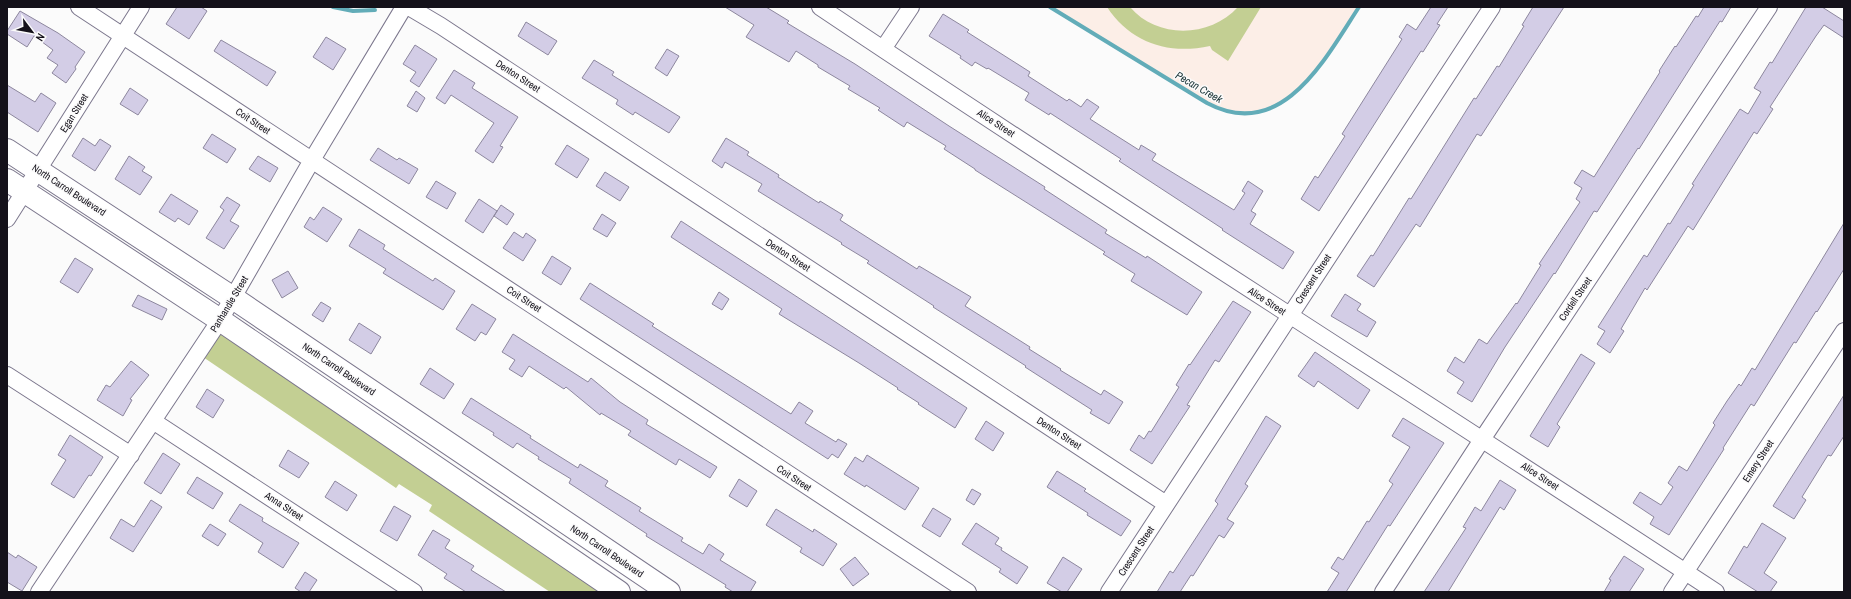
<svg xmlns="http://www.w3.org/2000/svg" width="1851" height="599" font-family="'Archivo Narrow',sans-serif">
  <rect width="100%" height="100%" fill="#fbfbfb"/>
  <path fill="#fceee7" d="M1047,7H1359L1312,74L1290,97L1273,108L1244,114L1222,110L1207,103Z"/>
  <path fill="#c3cf93" d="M1107,7H1130C1157,39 1210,38 1238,7H1261L1228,61L1212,50L1210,46C1168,55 1131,43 1107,7Z
    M219,335H225L606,592H550L429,511L432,505L399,484L396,488L203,357Z"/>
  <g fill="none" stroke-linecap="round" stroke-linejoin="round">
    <path stroke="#62acb8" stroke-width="4" d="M333,7L353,11L375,10
      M1050,7L1207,103C1282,143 1325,59 1359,7"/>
  </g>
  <path fill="#d3cde6" stroke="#8d879e" d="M177,7H201L207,11L189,39L166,24Z
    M725,7H766L789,21L787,23L855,64L949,126L1045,187L1044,189L1107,230L1105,233L1146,258L1147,256L1202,292L1187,315L1131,281L1135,274L1103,254L1105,252L975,170V169L944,149L946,146L907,122L904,127L878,110L880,108L848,89L850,86L818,67V65L796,51L789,62L746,37L754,25Z
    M1431,7H1448L1437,24L1440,25L1423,52L1421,51L1319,211L1301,199L1315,176L1318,178L1345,136L1342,134L1402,39L1399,37L1407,24L1416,30Z
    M1533,7H1564L1481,136L1477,134L1420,227L1416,224L1374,287L1357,276L1371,255L1373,256L1409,198L1411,199L1474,98L1476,99L1497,66L1499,67L1524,26L1522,25Z
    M1704,7H1731L1722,22L1720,21L1639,149L1638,148L1597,212L1594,211L1555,274L1554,273L1505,347L1472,402L1457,393L1464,382L1447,371L1455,357L1464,363L1479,339L1487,344L1516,303L1517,304L1541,265L1539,264L1580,202L1576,199L1582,188L1574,183L1582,170L1594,177L1660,72L1659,71L1675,46L1676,47L1696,16L1698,17Z
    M1806,7H1822L1844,21V38L1824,25L1816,36L1770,107L1773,109L1757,134L1754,132L1693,230L1688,226L1647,290L1645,288L1621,329L1624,331L1610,353L1597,344L1605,331L1598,327L1644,255L1647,257L1668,223L1670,224L1694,185L1692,184L1740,109L1748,114L1761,92L1754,88L1770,62L1772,63Z
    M20,11L58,33L85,52L75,67L76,69L66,83L52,73L58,65L47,58L53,50L34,36L27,47L7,34V31Z
    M943,14L969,30L967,32L1030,72L1028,76L1067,101L1069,99L1081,107L1087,99L1099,107L1090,119L1139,150L1141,145L1156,154L1152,160L1234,210L1245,193L1242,191L1248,181L1263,191L1251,211L1256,214L1250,224L1294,252L1283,269L1222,230L1223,229L1119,161L1121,159L1050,113L1049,115L1025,100L1029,93L988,68L987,69L975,62L972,66L960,58L961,56L929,36Z
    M526,22L557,41L548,55L518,36Z
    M326,37L346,49L333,70L313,57Z
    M221,40L276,72L267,86L214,51Z
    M415,45L437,59L419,87L410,81L416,72L403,64Z
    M667,49L679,56L667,76L655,68Z
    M594,60L614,72L612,75L680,117L669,133L635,112L633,115L616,104L618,100L582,78Z
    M454,70L475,83L472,88L518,117L500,146L503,147L493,163L475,151L494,123L451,95L445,104L436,98Z
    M7,85L35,102L41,93L56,103L38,132L7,112Z
    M130,88L148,100L138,115L120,104Z
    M416,91L425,98L417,112L407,106Z
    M212,134L236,149L227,163L203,148Z
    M83,138L95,146L100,139L111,146L95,171L72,156Z
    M726,138L749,152L747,155L779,175L778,177L819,203L820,201L843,215L840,220L917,269L919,266L971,297L965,306L1030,347L1029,349L1061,369L1060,370L1101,395L1104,390L1123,402L1109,424L1090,413L1092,410L1025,367L1026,366L933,307L934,306L867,263L869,261L841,244L842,243L758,191L762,184L725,162L722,168L712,161Z
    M567,145L589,159L577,178L555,164Z
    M378,148L397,160L399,158L418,169L409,184L370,160Z
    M129,156L145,167L142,171L152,177L140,195L115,179Z
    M258,156L278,168L270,182L249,169Z
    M605,172L629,187L620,201L596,186Z
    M436,181L456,193L447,209L426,197Z
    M171,194L198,211L189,225L178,218L175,222L159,212Z
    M227,197L240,205L230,221L239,226L224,249L206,238L224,210L220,207Z
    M479,199L497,211L483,233L465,221Z
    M501,205L514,214L507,225L494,216Z
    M323,207L342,219L327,242L304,227L310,217L314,220Z
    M602,214L616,223L607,237L593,229Z
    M681,221L967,408L955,428L918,404L919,403L897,389L898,388L859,363L779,314L782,309L671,237Z
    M1844,223V269L1817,312L1816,311L1796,343L1794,342L1754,406L1751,404L1723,448L1724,449L1669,535L1650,524L1654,517L1633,503L1640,492L1661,505L1673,487L1668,483L1679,466L1687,471L1715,425L1713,423L1727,401L1739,384L1741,386L1752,368L1755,370Z
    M359,229L385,245L383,249L433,281L435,278L455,291L443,310L383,273L386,269L349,246Z
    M514,232L523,238L526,233L536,240L523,261L503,248Z
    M552,256L571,268L561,285L542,273Z
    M75,258L93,269L78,293L60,282Z
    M288,271L298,288L282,298L272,280Z
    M590,283L654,324L652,326L791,414L799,402L813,411L805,423L836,442L838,439L847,444L838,458L832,454L828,459L580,299Z
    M719,292L729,299L722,310L712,304Z
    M1345,294L1361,304L1357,310L1376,322L1367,337L1331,316Z
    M138,295L167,309L162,320L132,306Z
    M1233,301L1251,312L1219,362L1215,360L1187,405L1190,406L1152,464L1130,450L1139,435L1144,439L1149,431L1151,432L1179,387L1176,385L1189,364L1190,365Z
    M321,302L331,308L323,322L312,315Z
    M472,304L496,319L486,335L481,332L475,341L456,329Z
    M359,323L381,337L371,354L349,340Z
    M513,334L588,382L591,378L620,402L648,420L646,424L717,467L710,478L679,459L676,465L628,435L631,431L601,413L600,415L566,387L564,389L529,366L522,377L509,369L515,360L502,352Z
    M1315,352L1370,390L1358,409L1318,381L1314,387L1298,376Z
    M1581,354L1595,363L1557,424L1560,427L1548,447L1530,436Z
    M131,361L149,375L130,399L132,400L123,416L97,400L106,385L110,387Z
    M430,368L454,384L444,399L420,384Z
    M207,389L224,400L213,418L196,407Z
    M1844,395V436L1831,456L1828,455L1802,497L1806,500L1794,519L1773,506Z
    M471,398L531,436L530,438L578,468L580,464L608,481L605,486L641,508L639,511L683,538L681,541L703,554L709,544L724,554L720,560L756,582L750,592H733L725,587L726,585L646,536L647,534L569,483L571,479L538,459L539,457L517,443L513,448L493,435L494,433L462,413Z
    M1266,416L1281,426L1245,484L1248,486L1227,519L1234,523L1224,538L1219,535L1193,576L1191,575L1180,592H1157L1170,571L1173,573L1218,504L1215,501Z
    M1403,418L1444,443L1390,526L1388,525L1346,592H1327L1339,573L1331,568L1338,557L1343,560L1367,521L1369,522L1393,484L1389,481L1410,447L1392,436Z
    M986,421L1004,433L993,451L975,439Z
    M70,435L103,457L91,476L89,475L74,498L51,484L66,460L58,455Z
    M288,450L309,463L299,478L279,466Z
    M163,453L180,464L161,494L144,483Z
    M867,455L919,488L905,510L866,485L865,487L844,474L855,457L863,462Z
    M1057,471L1086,489L1084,491L1131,521L1121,536L1087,515L1088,513L1047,487Z
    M197,477L223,493L213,509L187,493Z
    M739,479L757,491L747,507L729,496Z
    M1500,480L1516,490L1504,510L1500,507L1448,592H1424L1466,528L1463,527L1475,507L1481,511Z
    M335,481L357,495L347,511L325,497Z
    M972,489L981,494L974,505L966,500Z
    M151,500L162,507L133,552L110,538L121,519L134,527Z
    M240,504L263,518L262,521L299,543L283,568L258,552L263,543L229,521Z
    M394,506L411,516L397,541L380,531Z
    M933,508L951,519L940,537L922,526Z
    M776,509L813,532L814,529L837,544L823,566L800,552L802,548L766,525Z
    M976,523L999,538L995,544L1002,548L1001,550L1028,567L1017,584L999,572L1001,569L962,544Z
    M1762,523L1786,538L1764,573L1777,582L1770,592H1758L1728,573L1744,546L1747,548Z
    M210,524L226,534L218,546L202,536Z
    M433,530L450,540L445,548L474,566L471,570L506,592H466L444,578L447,574L418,555Z
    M7,552L16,558L18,555L37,567L22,591L7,582Z
    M1624,556L1644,569L1629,592H1604L1611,580L1609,579Z
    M855,557L869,574L853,586L840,569Z
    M1063,557L1082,569L1067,592H1062L1047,583Z
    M305,572L317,580L309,592H301L295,588Z"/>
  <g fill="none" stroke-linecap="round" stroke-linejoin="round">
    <g stroke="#7c778d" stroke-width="18">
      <path id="street" d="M79,7L968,592
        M409,7L441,26L1166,504
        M820,7C1116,206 1418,396 1716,592
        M883,49L911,7
        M7,219L141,7
        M7,375L131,455
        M153,421L414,592
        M39,592L220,320L312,160L404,7
        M1109,592L1492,7
        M1383,592L1483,438L1769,7
        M1672,592L1844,331"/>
    </g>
    <g stroke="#7c778d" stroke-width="24">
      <path id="secondary" d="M7,150L233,298L669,592
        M7,180L220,320L619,592"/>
    </g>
    <use href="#street" stroke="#fff" stroke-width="16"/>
    <use href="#secondary" stroke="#fff" stroke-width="22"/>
  </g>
  <g text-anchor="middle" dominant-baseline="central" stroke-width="3" stroke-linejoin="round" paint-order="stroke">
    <g font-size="10" fill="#14111a" stroke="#fbfbfb">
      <text transform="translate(518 76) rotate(33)">Denton Street</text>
      <text transform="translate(74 113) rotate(-58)">Egan Street</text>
      <text transform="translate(253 121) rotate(33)">Coit Street</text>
      <text transform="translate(996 123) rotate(33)">Alice Street</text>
      <text transform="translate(69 190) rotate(33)">North Carroll Boulevard</text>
      <text transform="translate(788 255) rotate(33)">Denton Street</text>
      <text transform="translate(1313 279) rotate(-57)">Crescent Street</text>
      <text transform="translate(524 299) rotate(33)">Coit Street</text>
      <text transform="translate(1575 299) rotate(-56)">Cordell Street</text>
      <text transform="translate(1267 301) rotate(33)">Alice Street</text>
      <text transform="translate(229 304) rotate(-59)">Panhandle Street</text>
      <text transform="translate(339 369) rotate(34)">North Carroll Boulevard</text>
      <text transform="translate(1059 433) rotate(33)">Denton Street</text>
      <text transform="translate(1758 461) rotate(-57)">Emery Street</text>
      <text transform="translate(1540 476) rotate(33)">Alice Street</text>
      <text transform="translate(794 478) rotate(33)">Coit Street</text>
      <text transform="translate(284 506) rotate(33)">Anna Street</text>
      <text transform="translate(607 551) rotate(34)">North Carroll Boulevard</text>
      <text transform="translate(1136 551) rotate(-57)">Crescent Street</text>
    </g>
    <g font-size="11" font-style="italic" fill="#1c3538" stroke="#fbfbfb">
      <text transform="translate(1199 87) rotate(30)">Pecan Creek</text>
    </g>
  </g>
  <rect width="1851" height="599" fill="none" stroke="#14111a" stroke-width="16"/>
  <g transform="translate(32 32) rotate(122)" stroke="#fbfbfb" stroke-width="3" paint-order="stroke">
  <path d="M0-3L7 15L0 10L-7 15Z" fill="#14111a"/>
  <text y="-6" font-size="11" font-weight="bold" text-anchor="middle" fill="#14111a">N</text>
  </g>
</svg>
